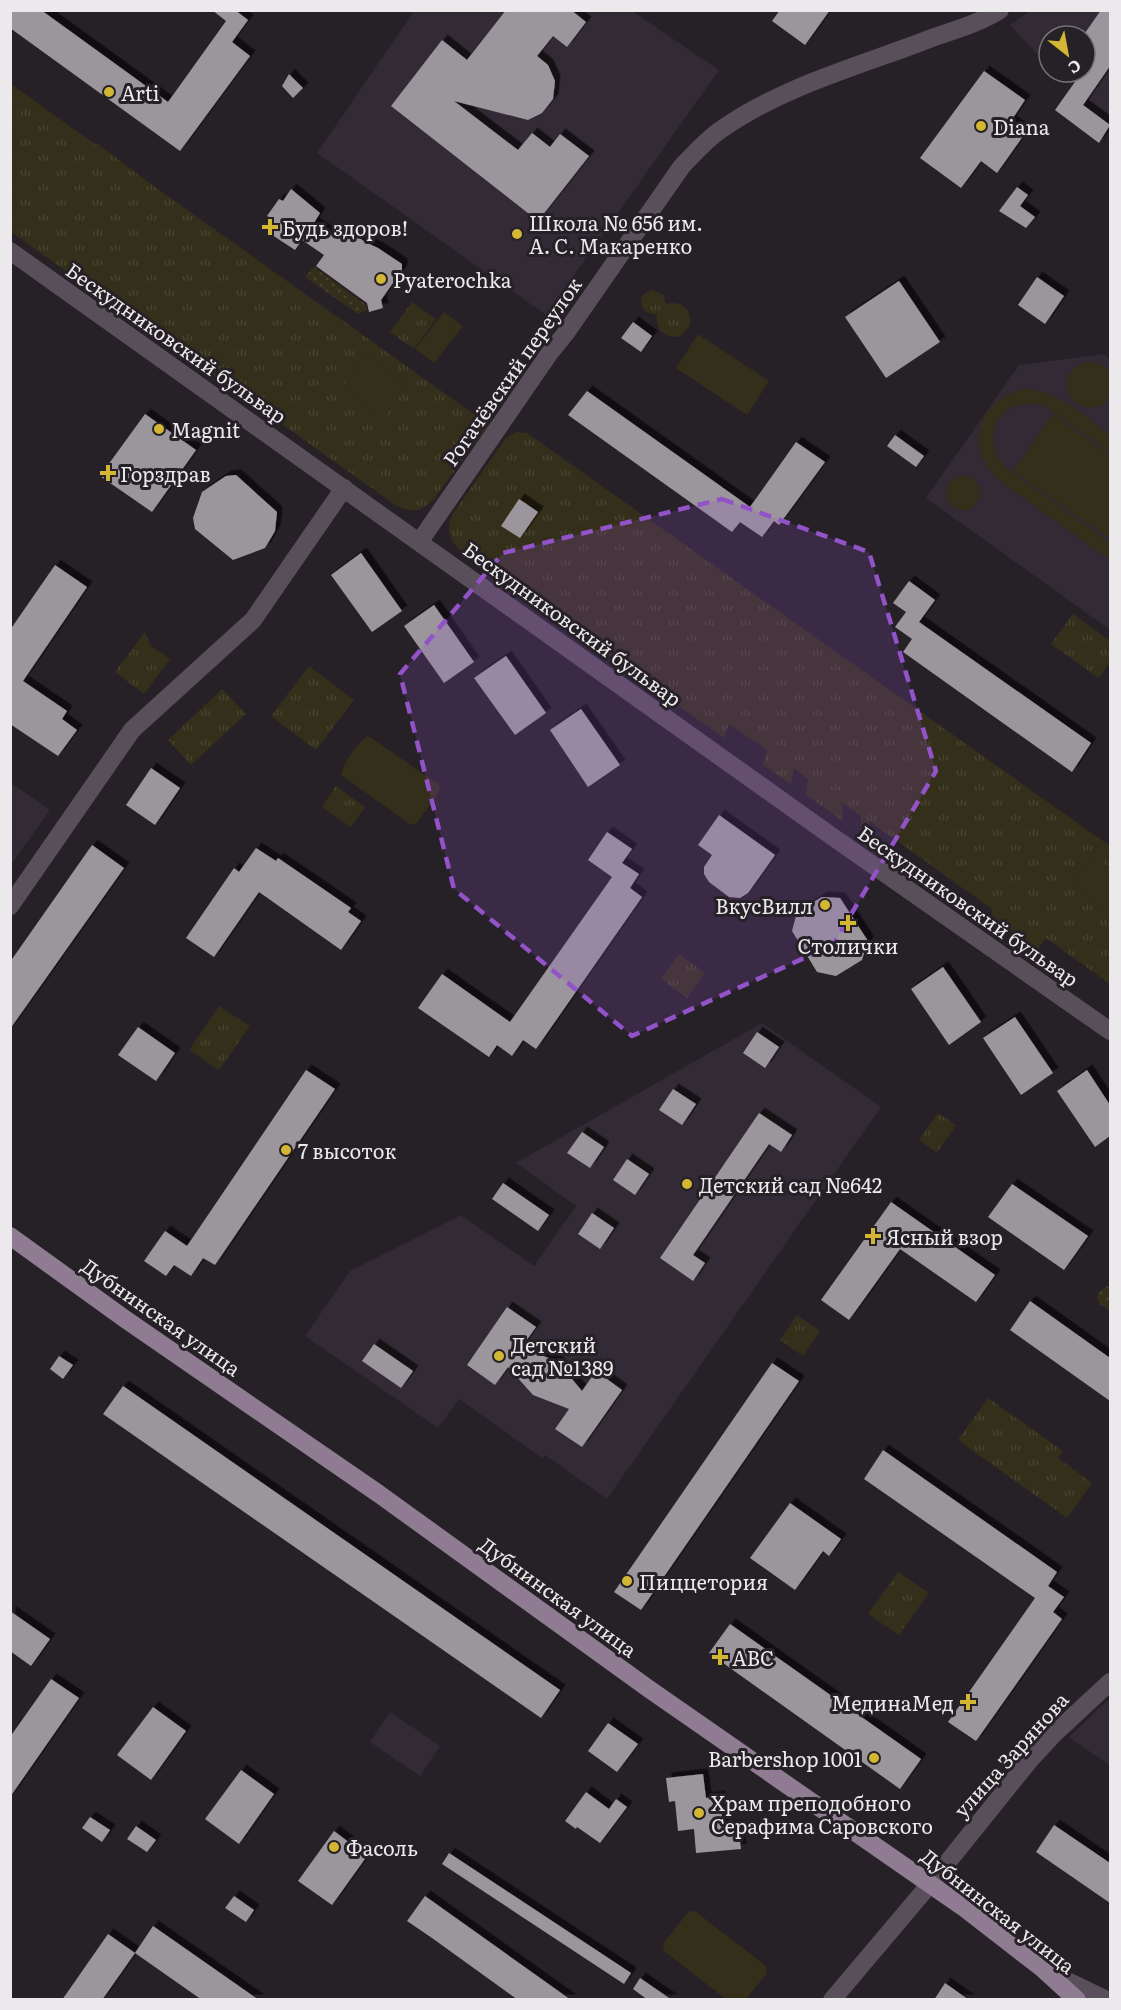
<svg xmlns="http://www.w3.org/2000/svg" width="1121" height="2010" font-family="Literata,serif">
  <defs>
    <pattern id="grass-dots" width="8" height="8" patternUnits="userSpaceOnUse" patternTransform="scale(1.5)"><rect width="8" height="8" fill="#342f1a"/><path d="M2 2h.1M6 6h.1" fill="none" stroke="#484330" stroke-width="1.8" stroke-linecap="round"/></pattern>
    <pattern id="park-tufts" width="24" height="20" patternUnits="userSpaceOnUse" patternTransform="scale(1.5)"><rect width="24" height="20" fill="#342f1a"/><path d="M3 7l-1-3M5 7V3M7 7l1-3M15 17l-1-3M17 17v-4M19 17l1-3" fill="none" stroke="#484330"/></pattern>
    <filter id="shadow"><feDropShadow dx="5.5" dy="-5.5" stdDeviation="0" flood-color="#0009"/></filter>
  </defs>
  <rect width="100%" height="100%" fill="#252126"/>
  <path fill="#322a34" d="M414,11H632L719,70L546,315L317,153Z
    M1030,11H1110V125L1067,93L1075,82L1061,72H1085V36H1049V63L1037,54L1010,25Z
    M1104,354L1110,359V630L926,498L1019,365Z
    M11,783L50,810L11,865Z
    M762,1023L881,1107L607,1499L545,1455L542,1458L459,1399L438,1428L305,1336L350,1271L461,1215L534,1266L576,1206L516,1163Z
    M1110,1698V1766L1069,1737Z
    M390,1712L440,1746L420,1776L370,1742Z"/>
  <path fill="url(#grass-dots)" d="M314,267L366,305L367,310L358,314L305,277Z
    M1110,1285V1311L1100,1304L1097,1298L1098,1292Z"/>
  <path fill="url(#park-tufts)" d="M11,84L96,145L98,144L144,179L489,425L433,500C421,512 412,513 397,506L11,232Z
    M653,290L663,294L666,304C681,300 692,309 690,325L681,336C665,340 655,330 657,314C644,315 638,305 643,294Z
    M412,302L436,319L414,349L390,332Z
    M516,432L527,433L1110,846V984L1046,938L1037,950L993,926L992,909L869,821L868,839L861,835V816L842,803L843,821L806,795L808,779L794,768L791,784L763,765L767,750L729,724L724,738L458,549C450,538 446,528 452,515L506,438Z
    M1073,614L1110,641V662L1099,678L1051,644Z
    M145,632L150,645L170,659L144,694L115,672Z
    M309,666L354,700L316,750L271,716Z
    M222,689L246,714L191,765L168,740Z
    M336,786L365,807L351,827L322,807Z
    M679,954L705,973L687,998L661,979Z
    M219,1006L250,1026L219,1070L189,1050Z
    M938,1113L956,1125L937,1153L919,1140Z
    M797,1315L820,1331L803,1356L780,1340Z
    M988,1398L1063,1451L1058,1458L1092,1483L1067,1518L958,1440Z
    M898,1572L929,1593L899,1635L868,1614Z"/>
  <path fill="#342f1a" d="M444,312L463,326L434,363L415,349Z
    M698,334L769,381L747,415L676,368Z
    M367,354L408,385L384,417L343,387Z
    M1067 385a23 23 0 1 1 46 0a23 23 0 1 1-46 0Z
    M1022,389C1057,388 1084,416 1110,435V452L1046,407C1006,391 976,433 1004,466L1110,543V560L1001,482C963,451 976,402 1022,389Z
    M1053,414L1110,455V539L1013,471Z
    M946 493a17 17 0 1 1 34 0a17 17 0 1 1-34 0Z
    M368,736L437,783L440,787L438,794L415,825L410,824L341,775C344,762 357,743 368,736Z
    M1092,856L1110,868V913L1071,885Z
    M695,1911L766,1966L767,1973L746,1999H726L664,1951L663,1944L688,1912Z"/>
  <path fill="#9b969c" filter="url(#shadow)" d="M10,10H41L168,102L226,21L212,10H235L248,20L232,42L250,56L180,151L10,28Z
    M506,10H571L586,22L567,47L553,36L537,56L548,65L555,81L553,99L542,113L528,120L454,101L518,150L532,133L550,147L560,134L589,156L538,221L391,106L442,40L467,60Z
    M780,10H830L805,45L772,21Z
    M1101,10H1110V66L1083,105L1110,125L1099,143L1055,110L1082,72H1085V33Z
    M984,71L1025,100L1011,121L1026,132L997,173L981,161L961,188L920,158Z
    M289,74L303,88L293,98L282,86Z
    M1017,187L1028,195L1020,206L1035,217L1026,228L999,211Z
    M291,189L320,213L314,223L336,237L340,230L347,229L365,242L378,248L402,264V270L381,300L383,308L369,312L367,303L316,266L324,255L302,240L295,250L263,229L271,218L267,216L279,199L283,201Z
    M1037,277L1064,296L1045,324L1018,305Z
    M899,281L940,342L886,378L845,317Z
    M633,322L652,336L641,352L621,338Z
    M587,391L750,507L796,442L825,462L779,525L774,521L762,537L740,522L732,532L568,415Z
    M145,414L196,450L152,512L100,476Z
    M895,435L924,456L916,467L887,446Z
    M236,475L277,512L275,531L265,548L233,560L195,529L193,518L202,492L226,476Z
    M519,499L538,512L520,538L501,526Z
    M361,553L402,611L372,632L331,575Z
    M55,565L87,587L23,681L67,711L62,719L77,730L58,756L10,724V630Z
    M909,581L935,600L919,622L1091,743L1072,772L903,652L912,639L895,627L906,612L893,603Z
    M434,605L474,662L444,683L404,626Z
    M506,656L546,713L515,735L474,678Z
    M581,709L620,765L588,787L550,730Z
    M151,768L180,788L155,825L126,805Z
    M719,815L775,855L748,893L740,898L729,897L709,882L704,874V867L712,855L698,845Z
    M607,832L632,849L622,863L639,874L630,888L642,897L536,1049L523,1040L512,1056L497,1045L489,1057L418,1008L442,974L510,1022L612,877L588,860Z
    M92,845L124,868L10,1029V962Z
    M256,848L276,861L278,858L351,908L348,912L361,921L341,950L259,892L214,957L186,938L234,868L239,872Z
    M822,897L840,898L868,941L862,960L836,976L817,972L792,931L797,912Z
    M943,967L981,1022L949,1045L911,989Z
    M1015,1017L1053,1073L1021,1095L983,1038Z
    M138,1027L175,1053L156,1081L118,1055Z
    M757,1032L779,1047L765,1068L743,1053Z
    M306,1070L335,1089L215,1265L203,1258L191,1276L174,1265L166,1276L144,1261L165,1231L187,1246Z
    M1087,1070L1110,1105V1136L1095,1147L1057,1091Z
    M673,1089L696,1104L682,1125L659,1110Z
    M759,1113L792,1135L781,1152L769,1144L693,1255L705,1263L693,1281L660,1258Z
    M582,1132L604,1147L590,1168L567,1153Z
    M627,1159L649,1174L635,1195L613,1180Z
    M503,1183L549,1215L538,1231L492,1199Z
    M1012,1184L1088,1236L1064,1270L988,1217Z
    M891,1202L995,1275L976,1302L900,1249L849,1320L821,1300Z
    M592,1213L614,1228L600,1249L578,1234Z
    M1030,1301L1110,1358V1401L1010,1330Z
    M507,1307L536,1327L521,1348L557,1361L582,1391L596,1371L622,1390L582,1447L555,1429L569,1409L533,1395L508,1367L495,1385L467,1365Z
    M374,1344L413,1371L401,1388L362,1361Z
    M59,1356L73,1365L63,1379L50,1369Z
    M772,1363L799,1381L641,1610L614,1592Z
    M123,1386L560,1690L541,1718L103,1414Z
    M883,1450L1057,1572L1048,1586L1064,1597L1053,1612L1062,1619L976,1741L948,1722L1035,1598L864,1479Z
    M790,1503L841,1539L829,1556L823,1551L795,1590L750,1558Z
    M10,1611L50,1639L31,1666L10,1651Z
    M730,1624L921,1759L900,1789L709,1653Z
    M51,1679L79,1698L10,1797V1737Z
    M153,1707L186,1731L151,1780L117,1755Z
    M608,1723L638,1744L617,1772L588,1751Z
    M241,1770L274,1794L239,1844L205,1819Z
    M703,1774L706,1798L720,1796L723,1826L738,1825L741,1849L696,1853L694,1829L678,1831L675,1801L669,1802L666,1778Z
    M586,1792L609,1809L616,1799L627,1807L600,1843L577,1827L576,1829L565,1821Z
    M90,1817L110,1830L102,1842L82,1828Z
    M1054,1825L1110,1863V1903L1036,1852Z
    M136,1826L156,1840L147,1852L127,1839Z
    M334,1831L367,1856L332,1905L298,1881Z
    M449,1853L631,1973L624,1984L442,1864Z
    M234,1896L254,1910L246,1922L225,1908Z
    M425,1896L571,2000H518L432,1938L407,1921Z
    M153,1926L259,2000H202L135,1953Z
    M108,1934L135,1953L102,2000H62Z
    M640,1978L672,2000H648L633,1989Z
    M945,1983L969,2000H934Z"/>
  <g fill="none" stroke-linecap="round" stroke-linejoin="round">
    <path stroke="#594f5b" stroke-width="18" d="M10,251L830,835L1110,1031
      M420,541L549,354L565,334L682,166C694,154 705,141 719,131C782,86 860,66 932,38C954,30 980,23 1000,10
      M10,906L132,730L253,620L344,488
      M1049,1972L1107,2000
      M832,2000L930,1884L1029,1761L1054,1734L1110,1682"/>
    <path stroke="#8f7b92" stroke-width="18" d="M10,1236L125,1319L379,1494L649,1689L963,1907L1043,1969L1077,2000"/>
  </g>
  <path fill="#9252c8" fill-opacity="0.2" stroke="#9252c8" stroke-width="4.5" stroke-dasharray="12 8" stroke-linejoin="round" d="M722,499L869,552L936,771L833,945L632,1036L454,889L400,674L503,553Z"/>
  <g fill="#d4b635" stroke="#252126" stroke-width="2">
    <circle cx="109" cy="92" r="6"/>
    <circle cx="981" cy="126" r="6"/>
    <path d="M267 218h6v6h6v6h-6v6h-6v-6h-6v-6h6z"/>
    <circle cx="517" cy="234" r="6"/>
    <circle cx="381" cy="279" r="6"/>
    <circle cx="159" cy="429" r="6"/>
    <path d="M105 464h6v6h6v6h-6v6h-6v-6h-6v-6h6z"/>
    <circle cx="825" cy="905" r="6"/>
    <path d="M845 914h6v6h6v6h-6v6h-6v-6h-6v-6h6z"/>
    <circle cx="286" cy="1150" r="6"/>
    <circle cx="687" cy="1184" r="6"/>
    <path d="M870 1227h6v6h6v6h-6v6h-6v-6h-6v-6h6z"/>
    <circle cx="499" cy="1356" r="6"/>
    <circle cx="627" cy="1581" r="6"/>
    <path d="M717 1648h6v6h6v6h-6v6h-6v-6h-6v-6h6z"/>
    <path d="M965 1693h6v6h6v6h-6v6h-6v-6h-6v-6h6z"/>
    <circle cx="874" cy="1758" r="6"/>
    <circle cx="699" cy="1813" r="6"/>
    <circle cx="334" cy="1847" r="6"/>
  </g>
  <g text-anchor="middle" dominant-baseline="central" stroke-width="6" stroke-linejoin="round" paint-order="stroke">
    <g font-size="20" fill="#ece9ec" stroke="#252126" text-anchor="start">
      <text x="121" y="92">Arti</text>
      <text x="993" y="126">Diana</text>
      <text x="529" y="222">Школа № 656 им.<tspan x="529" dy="23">А. С. Макаренко</tspan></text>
      <text x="282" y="227">Будь здоров!</text>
      <text x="393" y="279">Pyaterochka</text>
      <text x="171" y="429">Magnit</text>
      <text x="120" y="473">Горздрав</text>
      <text x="813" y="905" text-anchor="end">ВкусВилл</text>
      <text x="848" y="945" text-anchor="middle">Столички</text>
      <text x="298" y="1150">7 высоток</text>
      <text x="699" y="1184">Детский сад №642</text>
      <text x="886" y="1236">Ясный взор</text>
      <text x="511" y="1344">Детский<tspan x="511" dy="23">сад №1389</tspan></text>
      <text x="639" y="1581">Пиццетория</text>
      <text x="732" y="1657">ABC</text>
      <text x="954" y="1702" text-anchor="end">МединаМед</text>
      <text x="862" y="1758" text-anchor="end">Barbershop 1001</text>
      <text x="711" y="1802">Храм преподобного<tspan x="711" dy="23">Серафима Саровского</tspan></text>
      <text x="346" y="1847">Фасоль</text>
    </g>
    <g font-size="20" fill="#ece9ec" stroke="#252126">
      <text transform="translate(177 342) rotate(35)">Бескудниковский бульвар</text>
      <text transform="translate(511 371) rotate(-55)">Рогачёвский переулок</text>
      <text transform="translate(573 623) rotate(36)">Бескудниковский бульвар</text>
      <text transform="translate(969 905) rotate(35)">Бескудниковский бульвар</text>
      <text transform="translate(162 1316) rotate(35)">Дубнинская улица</text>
      <text transform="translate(559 1596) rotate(36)">Дубнинская улица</text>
      <text transform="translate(1010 1754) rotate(-48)">улица Зарянова</text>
      <text transform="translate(999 1910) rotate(38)">Дубнинская улица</text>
    </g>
  </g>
  <rect width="1121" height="2010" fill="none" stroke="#ece9ec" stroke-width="24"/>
  <g transform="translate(1067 54) rotate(149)"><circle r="28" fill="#252126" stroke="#757175" stroke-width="1.5"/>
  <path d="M0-4.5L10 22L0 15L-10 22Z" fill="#d4b635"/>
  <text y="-9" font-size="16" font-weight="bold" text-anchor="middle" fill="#ece9ec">С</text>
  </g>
</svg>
